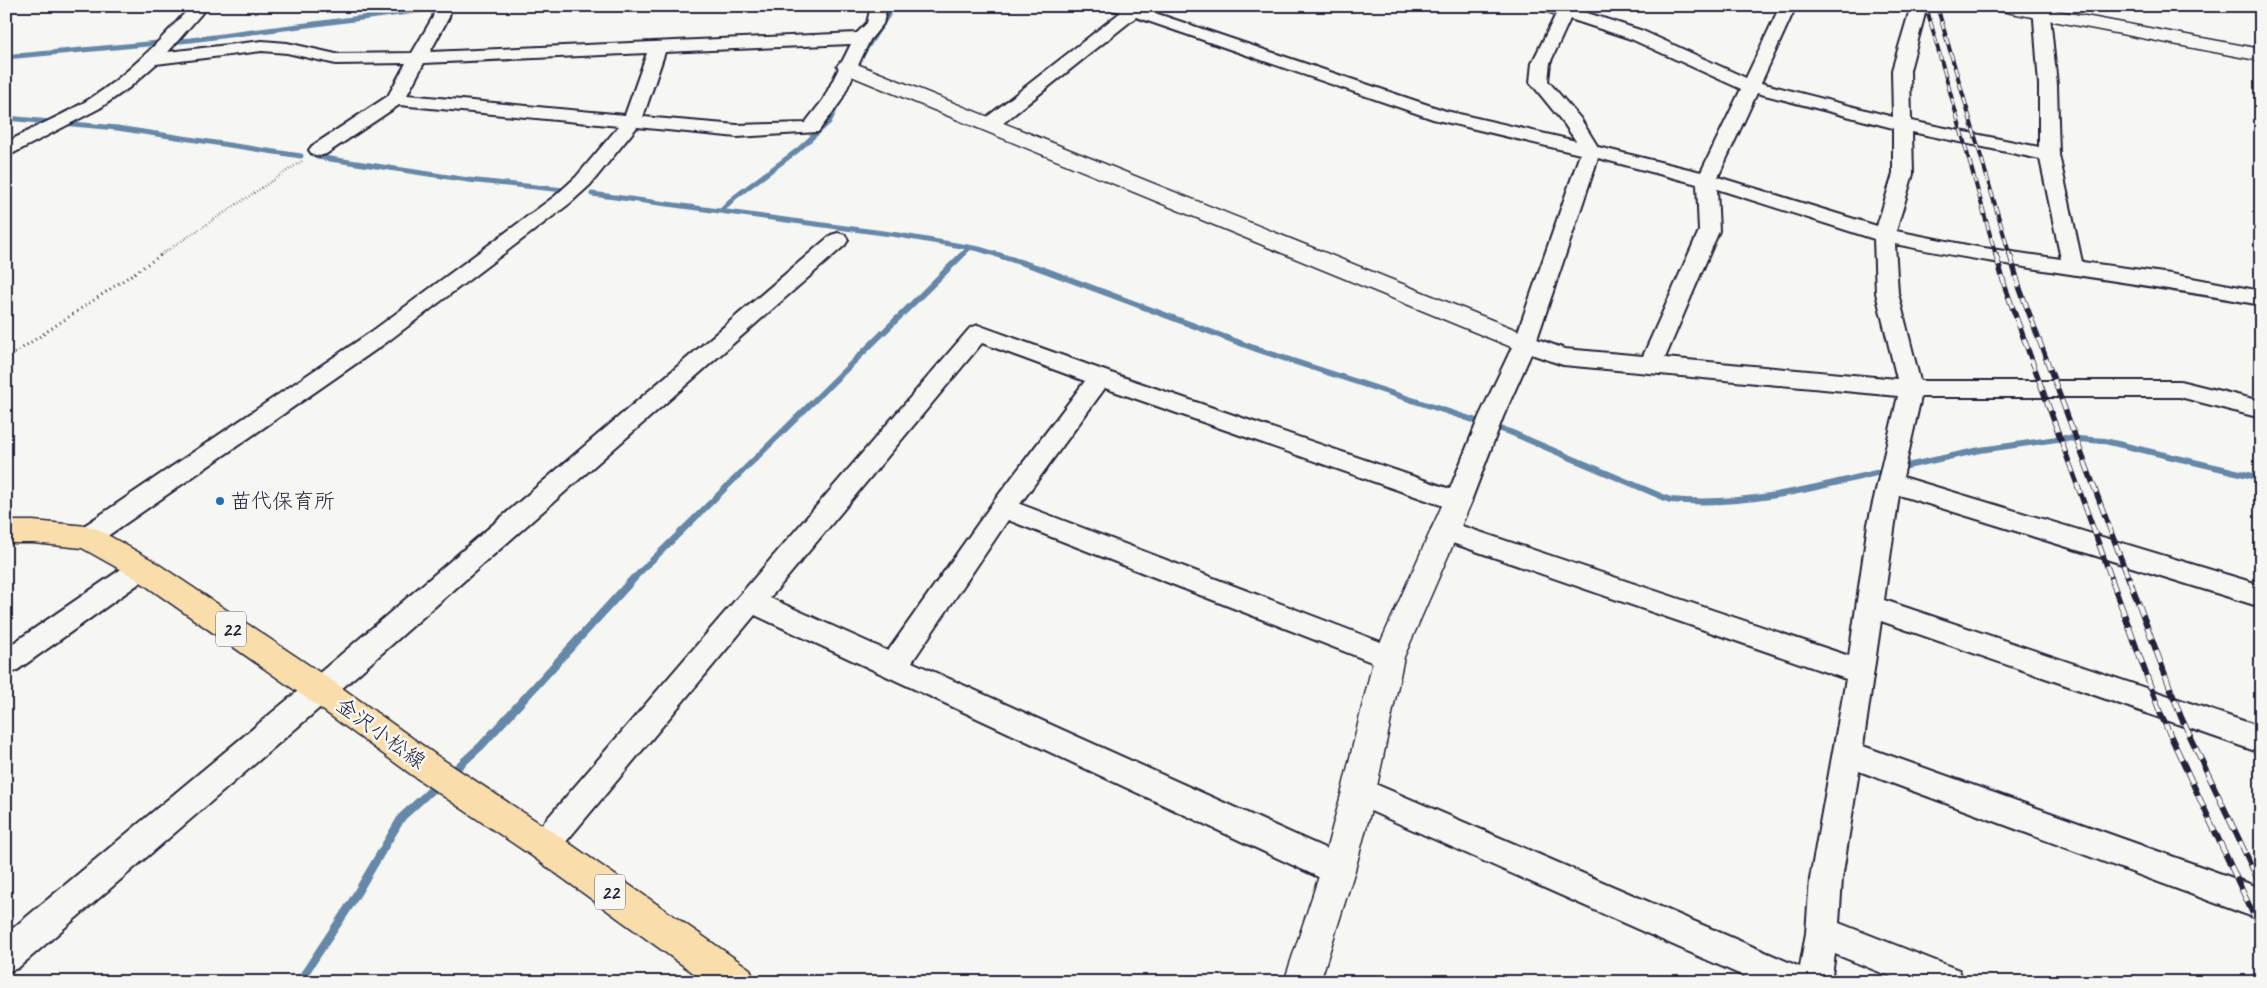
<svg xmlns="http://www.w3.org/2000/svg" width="2267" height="988" font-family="Caveat,'Klee One',sans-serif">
  <rect width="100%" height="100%" fill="#f6f6f2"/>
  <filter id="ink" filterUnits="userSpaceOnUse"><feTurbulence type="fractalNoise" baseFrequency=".02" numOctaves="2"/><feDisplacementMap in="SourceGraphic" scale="10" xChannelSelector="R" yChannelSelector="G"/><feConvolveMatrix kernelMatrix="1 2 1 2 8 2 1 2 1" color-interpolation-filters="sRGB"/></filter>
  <g filter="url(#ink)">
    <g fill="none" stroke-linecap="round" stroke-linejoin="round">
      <path stroke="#6587a8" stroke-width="5" d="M6,57L191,40L454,6
        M860,58L888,15L887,6
        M6,118L117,128L301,156
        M317,157L468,180L564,190
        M592,194L898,235L979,249L1002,256
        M721,211L735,197L798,150L829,122L840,100
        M961,256L969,248"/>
      <path stroke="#6587a8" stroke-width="6" d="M998,255L1039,268L1259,350L1510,432L1670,500C1745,507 1815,488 1888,470
        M1898,468L1980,450L2064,438L2105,441L2261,478
        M632,580L962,255"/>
      <path stroke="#6587a8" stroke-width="8" d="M450,774L481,746L634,578
        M299,982L350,905L402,817L438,784"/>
      <g stroke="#22223b" stroke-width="4">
        <path id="minor" d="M191,6H208L168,52L262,41L287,43L336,54L412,53L433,17L435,6H451L449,17L430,52L857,33L867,23L871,6H887L883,24L870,40L841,101L818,132L737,137L637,127L590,185L569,204L387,342L96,544L87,547L78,544L74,537L78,530L371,332L555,196L576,177L619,126L399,105L326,154L319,156L312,154L309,150L312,146L388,96L406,63L336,64L287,53L262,51L156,64L130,87L100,108L6,157V143C33,127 62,116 88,100C128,75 160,41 191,6ZM851,44L823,100L805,123L737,125L643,117L665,52ZM647,53L625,115L407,95L424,63Z
          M1111,6H1148L1146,10L1446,111L1576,141L1565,125L1530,82L1532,63L1556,14L1542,10L1540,6H1576L1575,9L1643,31L1746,78L1780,6H1796L1761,83L1893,117L1892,70L1911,6H1927L1910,70L1911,121L2039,147V85L2033,6H2049L2057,85L2059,155L2082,262L2171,274L2261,291V305C2139,282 2016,269 1895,244L1898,293L1920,381H2180L2261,401V418L2180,397H1921L1903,477L2261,585V607L1899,495L1884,600L2261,727V753L1881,621L1863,746L2261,888V920L1859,771L1842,879L1839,923L1959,970L1964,982H1904L1835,954L1831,982H1757L1348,801L1344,791L1348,781L1359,777L1800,967L1806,933L1810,879L1846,679L1435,537L1431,530L1435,523L1444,520L1849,656L1868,524L1898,396L1563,365L1531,354L1503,417L1471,501L1467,508L1458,511L1105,388L1020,504L1399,649L1403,657L1399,665L1389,669L1379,665L1008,520L912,662L1349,859L1354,870L1349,881L1338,885L1327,881L755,615L555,855L544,860L533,855L528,845L533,835L970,328L978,325L986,328L1108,372L1450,489L1479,417L1514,343L1580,154L1433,119L1136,17L997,128L990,130L983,128L981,124L983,120L1121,12L1113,10ZM1570,19L1631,39L1741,89L1701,172L1598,147L1580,118L1548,81L1550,63ZM1757,93L1893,128V174L1877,226L1718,177ZM1912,132L2040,159L2061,259L1977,247L1896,231L1913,174ZM1598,158L1697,184L1699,231L1643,356L1565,349L1537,339ZM1717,189L1874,239L1876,293L1897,379L1665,358L1719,231ZM982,343L1085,381L994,501L888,651L770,598Z
          M838,233L845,235L848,240L845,245L330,699L18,968L6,972V934L310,681L831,235Z
          M142,557L151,561L155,568L151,575L16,671L6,675V648L133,561Z"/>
      </g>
      <g stroke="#22223b" stroke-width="3">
        <path id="tertiary" d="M1992,6H2032L2261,49V61L2001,11L1995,10Z
          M847,60L1534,337L1537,343L1534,349L1525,351L1516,349L856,78L840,70L837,66L840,62Z
          M1458,490L1468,493L1472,501L1404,657L1376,791L1355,870L1320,982H1284L1321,870L1342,791L1374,657L1444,501L1448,493Z"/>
      </g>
      <g stroke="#22223b" stroke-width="3">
        <path id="primary" d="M6,521H33L87,526L97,529L152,560L331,680L436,755L556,834L750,969L755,982H706L532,856L412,775L309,700L132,576L82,548L33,543H6Z"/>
      </g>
      <path stroke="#22223b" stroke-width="2.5" stroke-dasharray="0.5 2.5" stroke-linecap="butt" d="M159,256L302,161"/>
      <path stroke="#22223b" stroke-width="3" stroke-dasharray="1 4" stroke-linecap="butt" d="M6,359L161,255"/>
      <use href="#minor" fill="#f6f6f2" fill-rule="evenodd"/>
      <use href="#tertiary" fill="#f6f6f2" fill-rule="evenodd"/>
      <use href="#primary" fill="#f9deab" fill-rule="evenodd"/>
      <g stroke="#22223b" stroke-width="4">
        <path id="rail-far2" d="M1926,6L1996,256
          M1937,6L2010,256"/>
      </g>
      <g stroke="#22223b" stroke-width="5.5">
        <path id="rail-far1" d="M1996,255L2005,287L2112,580
          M2010,255L2020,289L2129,580"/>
      </g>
      <g stroke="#22223b" stroke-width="6">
        <path id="rail" d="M2111,578L2161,715L2261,931
          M2129,578L2181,717L2261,886"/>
      </g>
      <use href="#rail-far2" stroke="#f6f6f2" stroke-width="2.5" stroke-dasharray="8" stroke-linecap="butt"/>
      <use href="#rail-far1" stroke="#f6f6f2" stroke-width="4" stroke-dasharray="11" stroke-linecap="butt"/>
      <use href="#rail" stroke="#f6f6f2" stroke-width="4.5" stroke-dasharray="13" stroke-linecap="butt"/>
    </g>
  </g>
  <circle fill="#1f6fb2" stroke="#f6f6f2" stroke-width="2" cx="220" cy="501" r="5"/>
  <g text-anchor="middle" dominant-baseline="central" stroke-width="5" stroke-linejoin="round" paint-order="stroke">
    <g fill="#f6f6f2" stroke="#626272" stroke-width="1">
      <rect x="216" y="611.5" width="30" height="35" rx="4"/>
      <rect x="595" y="874.5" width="30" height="35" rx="4"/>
    </g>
    <g font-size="20" font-weight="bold" fill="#22223b">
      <text x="231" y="629">22</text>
      <text x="610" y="892">22</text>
    </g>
    <g font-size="21" fill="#22223b" stroke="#f6f6f2" text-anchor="start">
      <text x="230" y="501">苗代保育所</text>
    </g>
    <g font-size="21" fill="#22223b" stroke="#f6f6f2">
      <text transform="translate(381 733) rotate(36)">金沢小松線</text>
    </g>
  </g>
  <rect width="2267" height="988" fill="none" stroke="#f6f6f2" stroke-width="25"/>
  <rect x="12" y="12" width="2242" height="963" fill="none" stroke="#22223b" stroke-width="2" filter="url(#ink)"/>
</svg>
